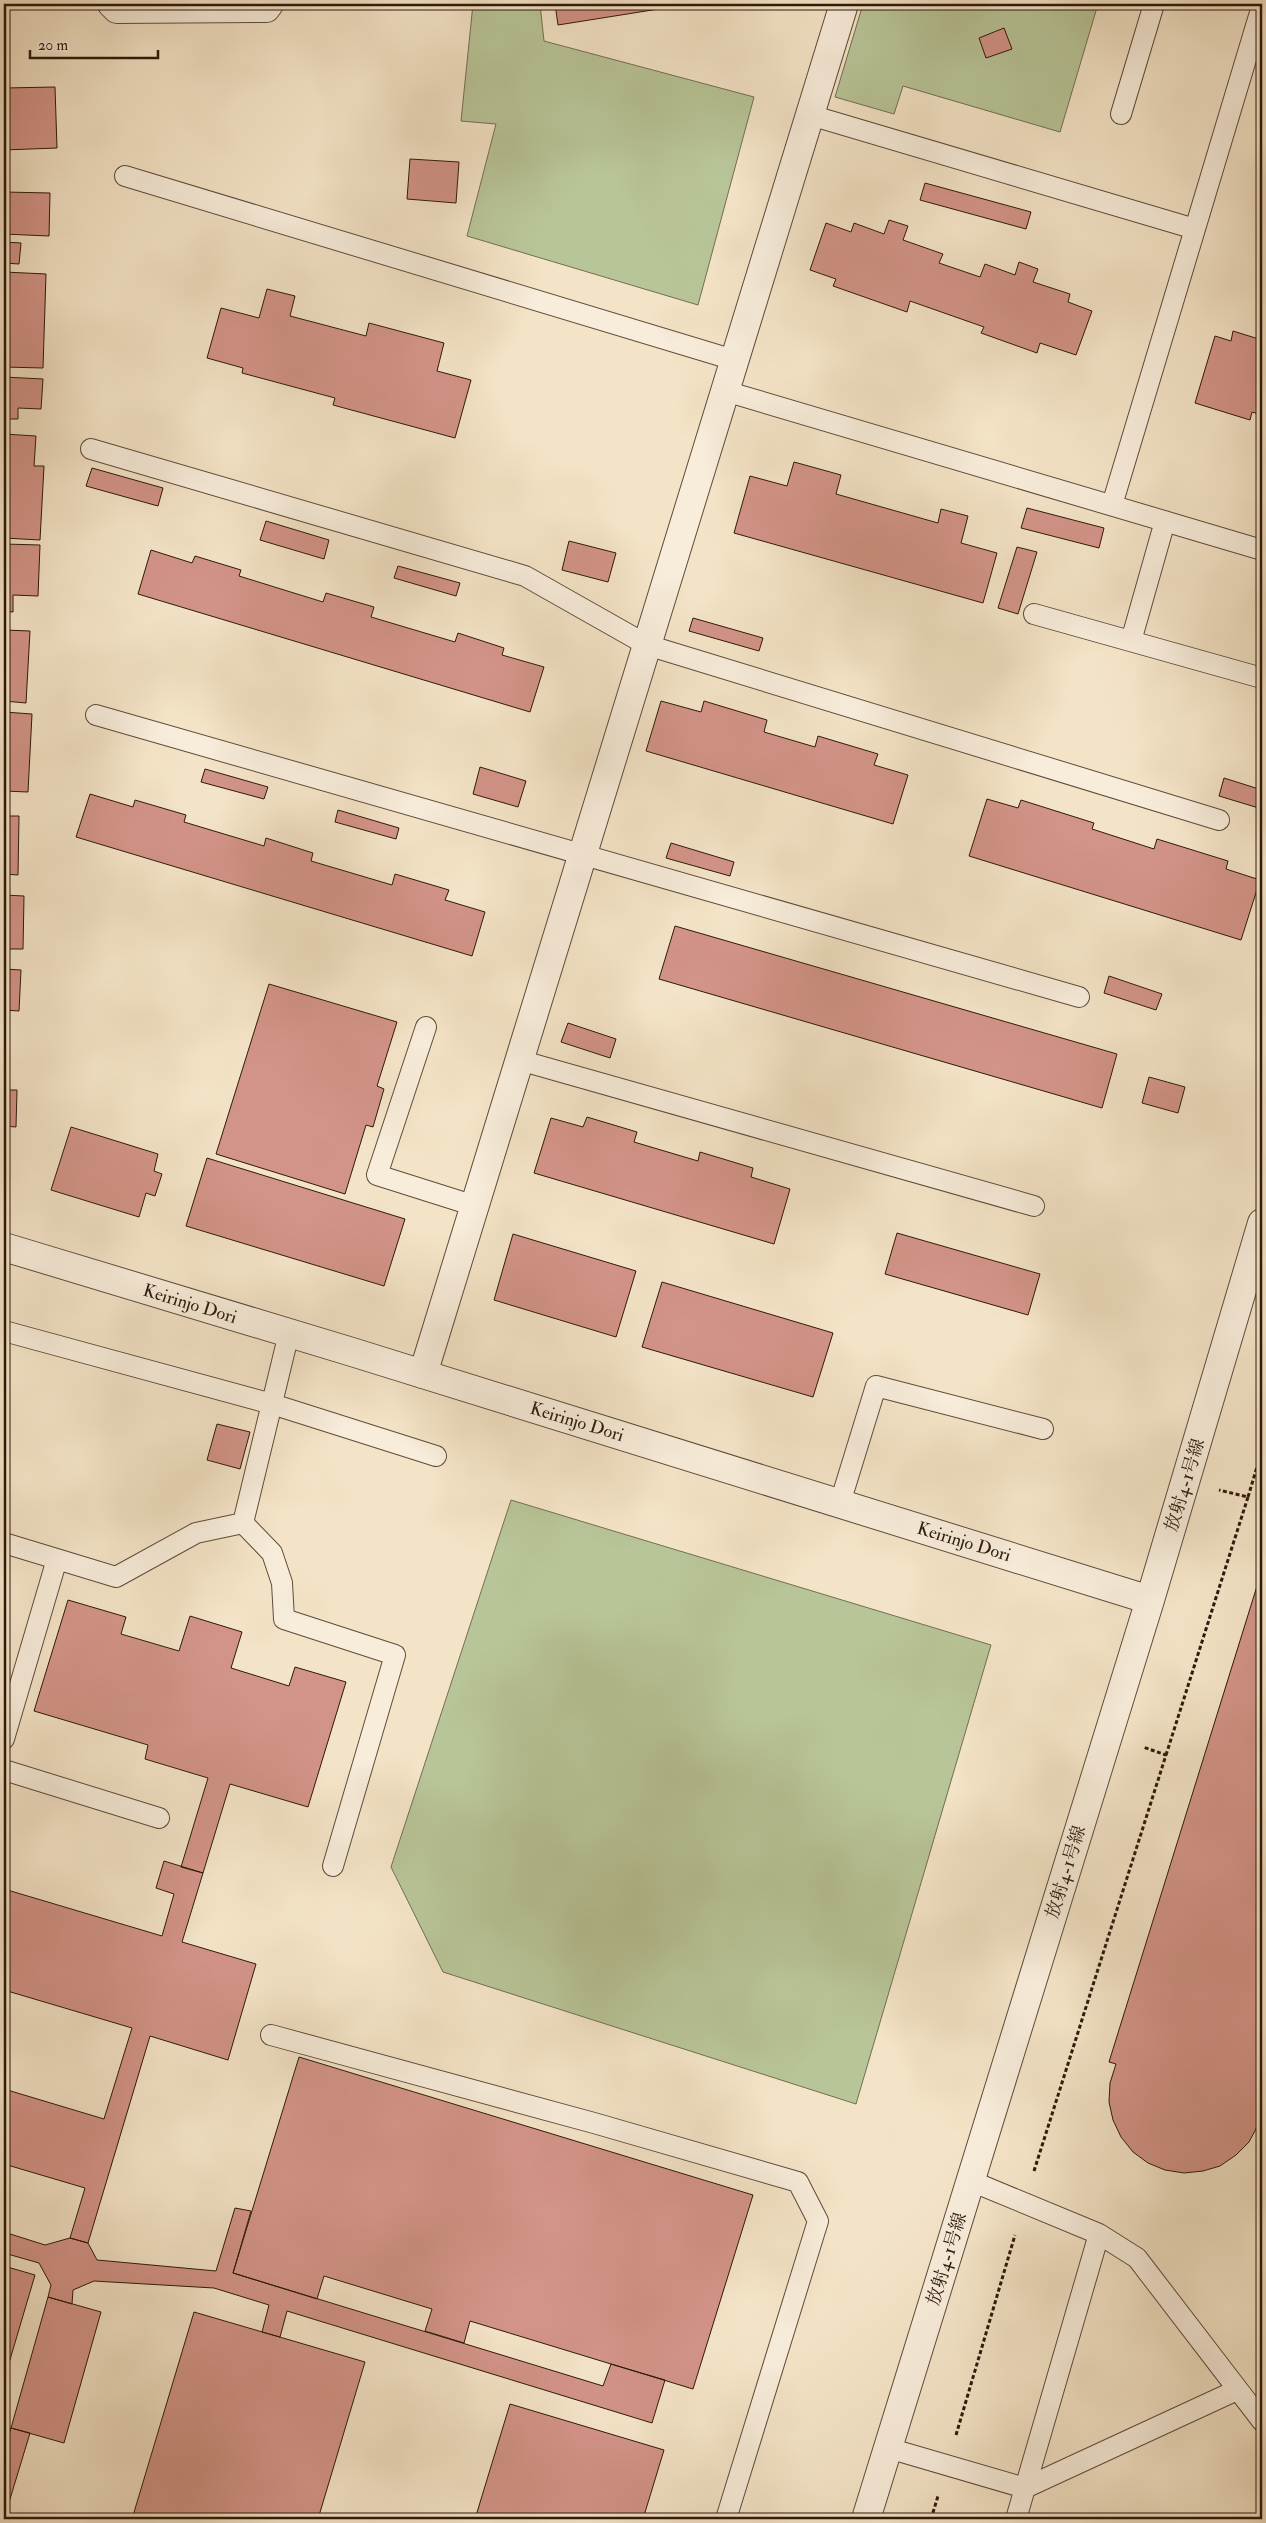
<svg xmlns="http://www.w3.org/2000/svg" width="1266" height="2523" font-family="'IM FELL Double Pica','Noto Serif JP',serif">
  <rect width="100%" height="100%" fill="#f4e4c7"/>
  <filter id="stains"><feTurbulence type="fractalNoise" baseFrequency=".004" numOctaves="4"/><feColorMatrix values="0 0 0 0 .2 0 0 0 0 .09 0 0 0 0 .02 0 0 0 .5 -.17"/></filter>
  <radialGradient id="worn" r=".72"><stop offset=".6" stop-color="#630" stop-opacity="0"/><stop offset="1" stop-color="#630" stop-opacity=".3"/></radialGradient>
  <path fill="#b8c598" stroke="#726e52" d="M473,4H540L544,41L754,97L698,305L467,236L496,124L461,121Z
    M863,4H1098L1060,132L903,86L894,114L835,97Z
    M511,1500L991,1645L856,2104L443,1972L391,1867Z"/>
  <path fill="#d39488" stroke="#2d180b" d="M555,4H690L558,25Z
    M1004,28L1012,49L986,58L979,38Z
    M55,87L57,148L4,150V88Z
    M410,159L459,162L456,203L407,199Z
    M925,183L1031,212L1026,229L920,200Z
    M4,192L50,193L49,236L4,234Z
    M889,220L908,226L903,240L943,254L939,263L980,277L985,264L1015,275L1019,262L1038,269L1033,282L1070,294L1068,302L1092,311L1076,355L1040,343L1037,353L981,333L984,327L910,301L907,312L833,286L836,279L810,270L826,223L851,232L854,223L884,234Z
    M4,242L21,243L19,264L4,263Z
    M4,272L46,274L43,368L4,367Z
    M267,289L295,296L290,316L366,336L369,323L444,343L437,371L471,380L455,438L333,405L335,398L242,373L243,368L207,358L221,308L259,318Z
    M1233,331L1262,340V415L1252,412L1250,420L1195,403L1215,336L1231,341Z
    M4,377L43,379L41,409L18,408V419H4Z
    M4,434L36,436L34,466H44L40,540L4,538Z
    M794,462L841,475L836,494L938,523L941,509L968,516L961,543L997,553L983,603L734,533L750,476L787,486Z
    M92,468L163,488L158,506L86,486Z
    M1027,508L1104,528L1099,548L1021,528Z
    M266,521L329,540L324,559L260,540Z
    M569,541L616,553L608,582L562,570Z
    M4,544L40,545L38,596L13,595V612L4,611Z
    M1017,547L1037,552L1018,614L998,608Z
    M151,550L192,563L195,556L241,570L239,576L323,602L326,593L374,607L371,617L455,642L458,633L504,648L502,655L544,667L530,712L138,594Z
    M398,566L460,583L456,596L394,578Z
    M693,618L763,638L759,651L689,631Z
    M4,630L30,631L26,703L4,701Z
    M661,701L701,712L704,701L767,720L764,732L815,747L818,736L878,754L874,765L908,775L893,824L646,751Z
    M4,712L32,714L28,792L4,791Z
    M480,767L526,781L518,807L473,794Z
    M205,769L268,787L264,799L201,782Z
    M1224,778L1262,790V809L1219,796Z
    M90,794L133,807L135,800L186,815L184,822L264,846L266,838L313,853L311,861L392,885L395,874L449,890L445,900L485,912L472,956L76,837Z
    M987,799L1018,808L1021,800L1094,823L1092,829L1154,849L1157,839L1228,861L1226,869L1260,880L1241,940L969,856Z
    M338,810L399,828L396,839L335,822Z
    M4,816H19L18,875L4,874Z
    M671,843L734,862L730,876L666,858Z
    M4,895L24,896L23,949H4Z
    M675,926L1117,1054L1102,1108L659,979Z
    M4,969L21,970L19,1011L4,1010Z
    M1109,976L1162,994L1156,1010L1104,993Z
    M269,984L397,1022L377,1086L384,1089L373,1127L366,1125L345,1194L216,1154Z
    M568,1023L616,1039L610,1058L561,1042Z
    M1149,1077L1185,1087L1178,1113L1142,1103Z
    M4,1090H17L16,1127L4,1126Z
    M587,1117L637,1132L634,1142L698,1161L700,1152L753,1168L751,1177L790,1189L774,1244L534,1173L551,1118L583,1127Z
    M71,1127L158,1154L154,1171L162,1174L155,1196L146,1193L139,1217L51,1190Z
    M207,1158L405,1219L384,1286L186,1226Z
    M897,1233L1040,1274L1028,1315L885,1274Z
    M513,1234L636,1271L616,1337L494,1300Z
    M662,1282L833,1333L813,1397L642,1347Z
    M217,1424L250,1432L240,1469L207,1460Z
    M1262,1570V2111L1258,2125L1249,2142L1236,2155L1220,2166L1203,2171L1184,2173L1165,2170L1148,2163L1133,2152L1121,2137L1113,2120L1109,2102L1110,2083L1116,2064L1109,2062Z
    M68,1600L126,1617L121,1634L179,1651L190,1616L242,1632L231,1668L289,1686L295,1667L346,1682L308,1807L230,1784L203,1873L181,1867L208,1778L145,1759L148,1745L34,1711Z
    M164,1861L203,1873L182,1942L256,1964L228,2060L150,2036L88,2243L70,2238L85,2188L4,2164V2089L104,2119L132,2028L4,1990V1889L162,1936L174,1894L156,1888Z
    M299,2057L753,2195L693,2389L470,2321L464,2343L425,2331L432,2309L324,2276L317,2299L233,2273Z
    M235,2208L251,2211L233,2273L603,2386L611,2364L665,2380L652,2423L287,2311L280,2337L262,2332L269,2305L214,2288L94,2281L73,2290L72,2304L48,2297L51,2285L39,2263L4,2253V2232L45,2245L70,2238L88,2243L97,2260L216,2271Z
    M4,2266L35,2275L4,2380Z
    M48,2297L101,2312L64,2443L11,2428Z
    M194,2312L365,2362L318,2519H132Z
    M510,2404L664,2450L643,2519H475Z
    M11,2428L30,2433L4,2519V2450Z"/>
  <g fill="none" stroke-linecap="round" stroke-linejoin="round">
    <g stroke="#5f4b3a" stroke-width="22">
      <path id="service" d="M1121,114L1154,4
        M810,115L1195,229
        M125,176L734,360
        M725,391L1262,550
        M91,449L525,576L647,645L1219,820
        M1112,505L1262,6
        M1034,614L1262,678
        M1131,641L1165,521
        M96,715L1079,997
        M426,1027L377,1175L475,1206
        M519,1060L1034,1206
        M4,1331L272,1404L436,1456
        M840,1503L876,1386L1043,1429
        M243,1523L272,1553L282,1583L284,1619L395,1655L333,1866
        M4,1543L116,1577L196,1533L243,1523L289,1333
        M4,1739L57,1559
        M4,1770L159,1818
        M271,2035L594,2123L798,2182L818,2221L726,2519
        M971,2181L1099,2234L1016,2519
        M1099,2234L1137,2258L1262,2421
        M888,2448L1025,2488L1237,2390"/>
    </g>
    <g stroke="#5f4b3a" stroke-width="30">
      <path id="minor" d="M112,4L117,9L266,8L269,4
        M423,1374L844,4"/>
    </g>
    <g stroke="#5f4b3a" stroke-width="30">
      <path id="tertiary" d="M4,1247L352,1352L1150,1600
        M866,2519L1150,1600L1262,1223"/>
    </g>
    <path stroke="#2d180b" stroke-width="3" stroke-dasharray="4 2.5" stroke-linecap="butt" d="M1248,1497L1262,1450
      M1166,1755L1248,1497L1219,1490
      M1034,2171L1166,1755L1143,1747
      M956,2435L1015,2235
      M931,2519L938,2496"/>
    <use href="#service" stroke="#f8eddb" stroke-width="20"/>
    <use href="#minor" stroke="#f8eddb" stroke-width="28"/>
    <use href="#tertiary" stroke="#f8eddb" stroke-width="28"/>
  </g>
  <g text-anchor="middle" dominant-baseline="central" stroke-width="4" stroke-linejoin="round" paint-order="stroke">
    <g font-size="18" fill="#2d180b" stroke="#f8eddb">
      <text transform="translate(190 1304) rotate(17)">Keirinjo Dori</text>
      <text transform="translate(577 1422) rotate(17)">Keirinjo Dori</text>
      <text transform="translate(1185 1485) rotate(-73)">放射4-1号線</text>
      <text transform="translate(964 1542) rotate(17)">Keirinjo Dori</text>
      <text transform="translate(1066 1872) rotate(-73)">放射4-1号線</text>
      <text transform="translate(947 2259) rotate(-73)">放射4-1号線</text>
    </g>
  </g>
  <rect width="1266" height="2523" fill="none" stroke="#f4e4c7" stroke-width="20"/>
  <rect x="5" y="5" width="1256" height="2513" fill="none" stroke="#2d180b" stroke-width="2.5"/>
  <rect x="10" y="10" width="1246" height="2503" fill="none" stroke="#2d180b"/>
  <path d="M30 50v8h128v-8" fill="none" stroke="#2d180b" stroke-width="2.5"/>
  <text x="38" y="50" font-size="15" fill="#2d180b" stroke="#f8eddb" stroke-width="4" paint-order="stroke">20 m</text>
  <rect width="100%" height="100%" filter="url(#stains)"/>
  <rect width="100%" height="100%" fill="url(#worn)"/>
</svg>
